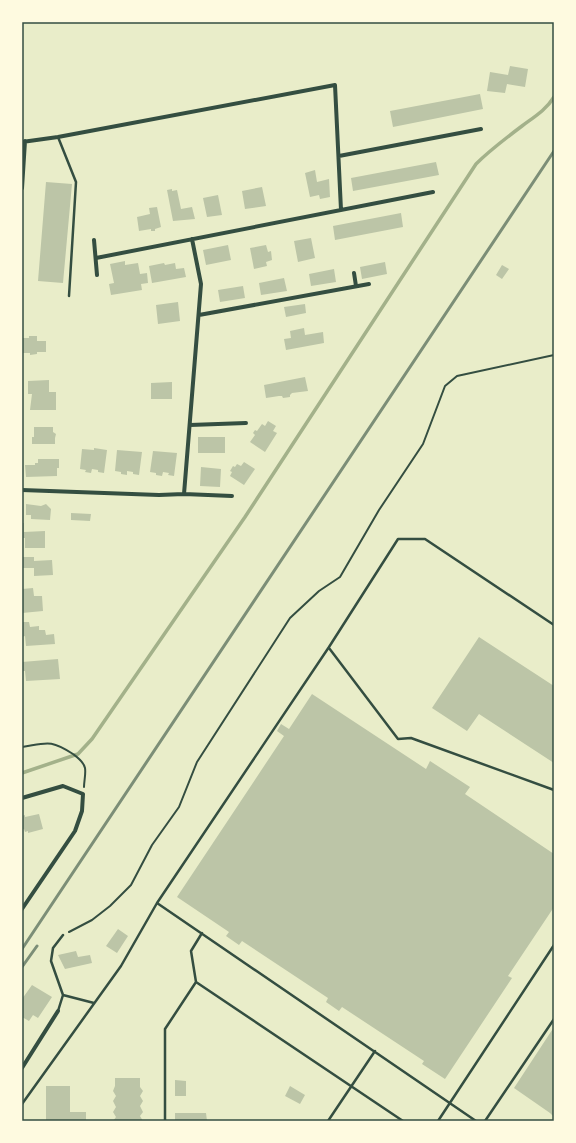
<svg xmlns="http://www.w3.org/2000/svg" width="576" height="1143" font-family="Manrope,sans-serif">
  <rect width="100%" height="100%" fill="#e9edc9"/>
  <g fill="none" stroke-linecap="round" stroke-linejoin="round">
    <path stroke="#a3b18a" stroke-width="3.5" d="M22,773L78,754L92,739L245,517L476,164C490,150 506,138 522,126C534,117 546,110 554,97"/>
  </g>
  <path fill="#bcc5a7" d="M510,66L528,69L525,87L507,84L505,93L487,91L490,72L508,75Z
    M480,94L483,109L393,127L390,111Z
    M436,162L439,175L353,191L351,178Z
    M315,170L317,182L329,179L330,197L320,199L319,195L310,197L305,173Z
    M46,182L72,184L63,283L38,281Z
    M262,187L266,206L245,209L242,191Z
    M172,189V191L177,190L181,209L192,207L195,219L173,221L167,190Z
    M218,195L222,215L207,217L203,198Z
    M157,207L161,227L155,229V231H151V229L139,231L137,217L150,214L149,208Z
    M401,213L403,227L335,240L333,226Z
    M311,238L315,258L298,262L294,241Z
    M228,245L231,260L206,265L203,250Z
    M266,245L268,252L271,251L272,260L266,262L267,266L254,269L250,248Z
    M125,261V265L138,263L140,274L147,273L148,283L141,284L142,290L111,295L109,284L114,283L110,264Z
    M385,262L387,274L362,279L360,267Z
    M164,263L165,265L175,263L176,269L184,268L186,277L152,283L149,266Z
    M502,265L509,269L502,279L496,275Z
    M334,269L336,282L311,286L309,274Z
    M284,278L287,291L261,295L259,283Z
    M243,286L245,298L220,302L218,290Z
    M178,302L180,321L158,324L156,305Z
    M305,304L306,313L286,317L284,307Z
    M304,328L305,335L323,332L324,343L286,350L284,339L291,338L290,331Z
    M29,336H37V341H46V352H37V354L30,355V353H23V338H29Z
    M305,377L308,391L292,393L290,395V397L283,398L282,396H279L266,398L264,385Z
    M49,380V392H56V410H30L32,394H28V381Z
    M172,382V399H151V383Z
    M268,421L276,426L273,431L277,433L265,452L250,442L255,435L253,433L255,430L257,431L262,424L265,426Z
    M34,427H53V432L56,434L55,438V444H32V437H34Z
    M198,437H225V453H198Z
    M94,448L107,450L104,473L98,472V470L92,469L91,473L85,472L86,470L80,469L82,449L94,450Z
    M117,450L142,452L139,475L133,474V472L127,471V475L121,474V472L115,471Z
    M153,451L177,453L174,476L168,475L169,473L163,472L162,476L156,475V473L150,472Z
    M38,459H59V468H57V476L26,477L25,465H35V463H38Z
    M244,462L255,469L244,485L230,476L232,472L230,471L233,466L235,467L237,464L241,466Z
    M201,467L221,469L220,487L200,486Z
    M26,504L41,506L46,504L51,509L50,520L31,519V515H26Z
    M71,513L91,514L90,521L71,520Z
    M22,523H24V532L45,531V548H25V538H22Z
    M23,557H34V561L52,560L53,575L34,576V568H23Z
    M33,588L34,596H42L43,611L22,613V589Z
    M22,622H29L30,627L39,626V630H45L46,635L54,634L55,644L26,646L25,636L22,637Z
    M479,637L554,686V763L479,714L467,731L432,708Z
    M58,659L60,679L26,681L25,671H22V662Z
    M312,694L426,769L430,761L470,787L465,794L554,854V907L508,976L512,978L445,1079L422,1064L424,1061L342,1007L339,1011L326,1002L328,998L242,941L239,945L226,936L229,932L177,897L284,736L277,731L281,724L289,729Z
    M39,814L43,829L28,833V831L25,832L24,829H22V816L25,815V817Z
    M118,929L128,936L117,953L106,946Z
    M76,951L78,957L90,955L92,963L65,969L58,955Z
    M32,985L52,997L38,1018L33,1015L29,1021L22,1017V999Z
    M554,1027V1117L550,1113L514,1088Z
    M115,1078H140V1087L143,1091L140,1096L143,1101L140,1106L143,1112L140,1116L143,1121H113L116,1117L113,1112L116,1107L113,1101L116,1096L113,1091L115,1086Z
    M175,1080L186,1081V1096H175Z
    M46,1086H70V1112H86V1121H46Z
    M290,1086L305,1095L300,1104L285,1096Z
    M175,1113H206L207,1121H175Z"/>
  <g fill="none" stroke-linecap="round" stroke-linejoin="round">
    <path stroke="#344e41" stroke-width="2" d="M22,747C47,743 50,739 73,754C77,757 84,762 85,768C86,774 84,781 84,787
      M69,932L92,920L110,906L131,885L152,845L179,807L197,762L290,618L319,591L340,577L379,510L423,444L445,386L457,376L554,355"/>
    <path stroke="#344e41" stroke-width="2.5" d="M58,137L76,182L69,296
      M329,648L398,739L411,738L554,790
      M157,903L476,1121
      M202,933L191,951L196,982L403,1121
      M63,995L94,1003
      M58,1011L63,995L51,961L53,948L63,935
      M22,1104L121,966L157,903L329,647L398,539H425L554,625
      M165,1121V1029L196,982
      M328,1121L375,1051
      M438,1121L554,945
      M485,1121L554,1019"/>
    <path stroke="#344e41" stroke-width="4" d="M22,142L58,137L335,85L341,210
      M339,156L481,129
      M22,188L25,141
      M94,240L97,275
      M96,258L433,192
      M354,273L356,286
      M199,315L369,284
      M190,425L246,423
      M22,490L159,495L184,494L232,496
      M184,494L201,284L192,239
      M22,798L63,786L83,794L82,811L75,831L22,909
      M22,1068L58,1011"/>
    <path stroke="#7c8e77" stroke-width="3" d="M22,949L554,151
      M22,967L37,946"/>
  </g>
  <rect width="576" height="1143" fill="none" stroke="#fefae0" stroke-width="46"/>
  <rect x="23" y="23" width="530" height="1097" fill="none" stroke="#344e41" stroke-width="1.5"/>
</svg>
